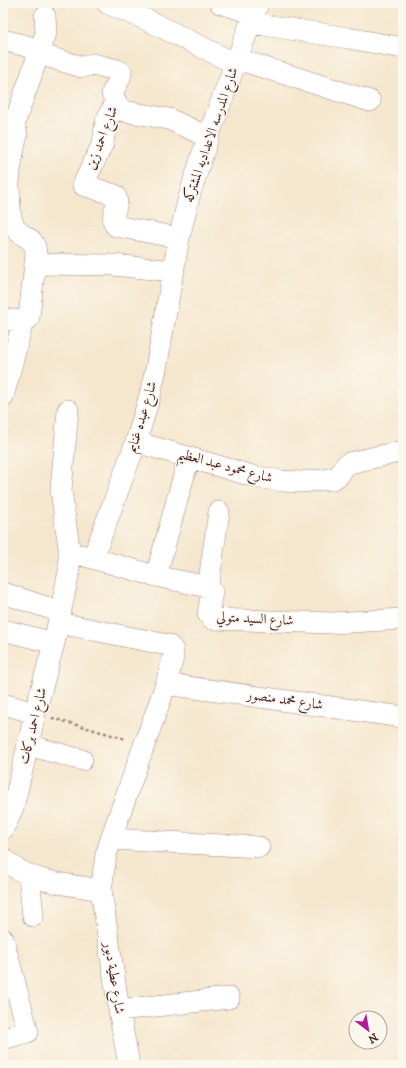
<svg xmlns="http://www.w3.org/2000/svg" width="406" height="1068" font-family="'IM FELL DW Pica',Amiri,serif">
  <rect width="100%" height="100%" fill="#fbf7ec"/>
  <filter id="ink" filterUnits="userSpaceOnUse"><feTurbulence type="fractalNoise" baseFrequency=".025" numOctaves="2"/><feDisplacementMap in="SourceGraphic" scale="8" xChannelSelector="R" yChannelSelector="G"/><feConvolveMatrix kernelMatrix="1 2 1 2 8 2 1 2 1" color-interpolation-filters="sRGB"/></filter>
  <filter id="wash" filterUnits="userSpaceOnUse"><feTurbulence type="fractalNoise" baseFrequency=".012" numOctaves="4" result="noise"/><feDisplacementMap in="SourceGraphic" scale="16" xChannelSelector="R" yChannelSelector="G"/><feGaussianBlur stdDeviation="0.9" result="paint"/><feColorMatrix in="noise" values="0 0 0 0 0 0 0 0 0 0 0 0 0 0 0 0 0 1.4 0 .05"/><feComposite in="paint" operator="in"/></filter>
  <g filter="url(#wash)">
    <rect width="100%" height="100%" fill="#f5e7ce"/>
  </g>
  <g filter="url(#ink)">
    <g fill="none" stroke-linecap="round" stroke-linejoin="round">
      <g stroke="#a0837c" stroke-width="22">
        <path id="minor" d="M107,3L147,20L236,64
          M220,3L255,14
          M251,23L348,38L403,48
          M3,40L34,48L39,54L82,67L93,64L117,70L121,72L120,78L112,93L116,102L106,121L103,143L83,185L115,195C121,205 108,218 116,226L179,238
          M237,59L370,101
          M112,109L169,119L208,137
          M3,125C8,126 14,126 16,131C18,135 16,140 15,143C12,158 9,172 9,186C10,198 8,220 16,229C25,240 35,236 36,254L29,317L28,319L23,321
          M13,127L46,33L45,16
          M35,264L113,265L174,271
          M3,319L23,321
          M3,397L23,321
          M136,442L256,477L282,481L300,482L333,479L339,475L345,466L349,463L403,451
          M81,555L156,576L208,587L212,592L208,614L213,619L332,623L403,619
          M93,558L136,442L150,395L156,369L179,238L189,197L208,137L258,3
          M156,576L189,457
          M208,587L219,512
          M3,593L61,612
          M59,623L168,645L173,650V657L166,684L116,824L106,855L101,890L119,1010L129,1065
          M3,630L54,643
          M166,684L403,717
          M3,704L35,713
          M28,745L82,760
          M3,829L13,808L28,745L35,713L54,643L69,571V548L61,490L68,410
          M111,839L259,847
          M3,858C27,883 68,884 101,890
          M29,875L33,916
          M3,939L28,1032L3,1039
          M119,1010L229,998"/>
      </g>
      <path stroke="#a0837c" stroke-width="2.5" stroke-dasharray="3 3" stroke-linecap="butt" d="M52,718L126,739"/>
      <use href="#minor" stroke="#fff" stroke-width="21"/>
    </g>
  </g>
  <g text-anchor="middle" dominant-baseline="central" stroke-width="3" stroke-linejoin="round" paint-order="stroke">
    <g font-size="14" fill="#4a1f2b" stroke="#fbf7ec">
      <text transform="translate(211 135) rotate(-71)">شارع المدرسه الاعداديه المشتركه</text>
      <text transform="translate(102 138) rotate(-69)">شارع احمد زين</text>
      <text transform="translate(142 417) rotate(-73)">شارع عبده غنايم</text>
      <text transform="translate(225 466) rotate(15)">شارع محمود عبد العظيم</text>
      <text transform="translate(255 619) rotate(3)">شارع السيد متولي</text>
      <text transform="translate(285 700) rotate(8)">شارع محمد منصور</text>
      <text transform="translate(33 726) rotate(-76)">شارع احمد بركات</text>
      <text transform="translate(114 978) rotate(81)">شارع عطية دبور</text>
    </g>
  </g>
  <rect width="406" height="1068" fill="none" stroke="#fbf7ec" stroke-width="16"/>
  <g transform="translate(368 1030) rotate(149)"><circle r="19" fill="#fbf7ec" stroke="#b4a19f"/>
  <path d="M0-3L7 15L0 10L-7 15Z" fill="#b5179e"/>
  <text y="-6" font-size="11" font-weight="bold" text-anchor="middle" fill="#4a1f2b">N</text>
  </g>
</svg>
